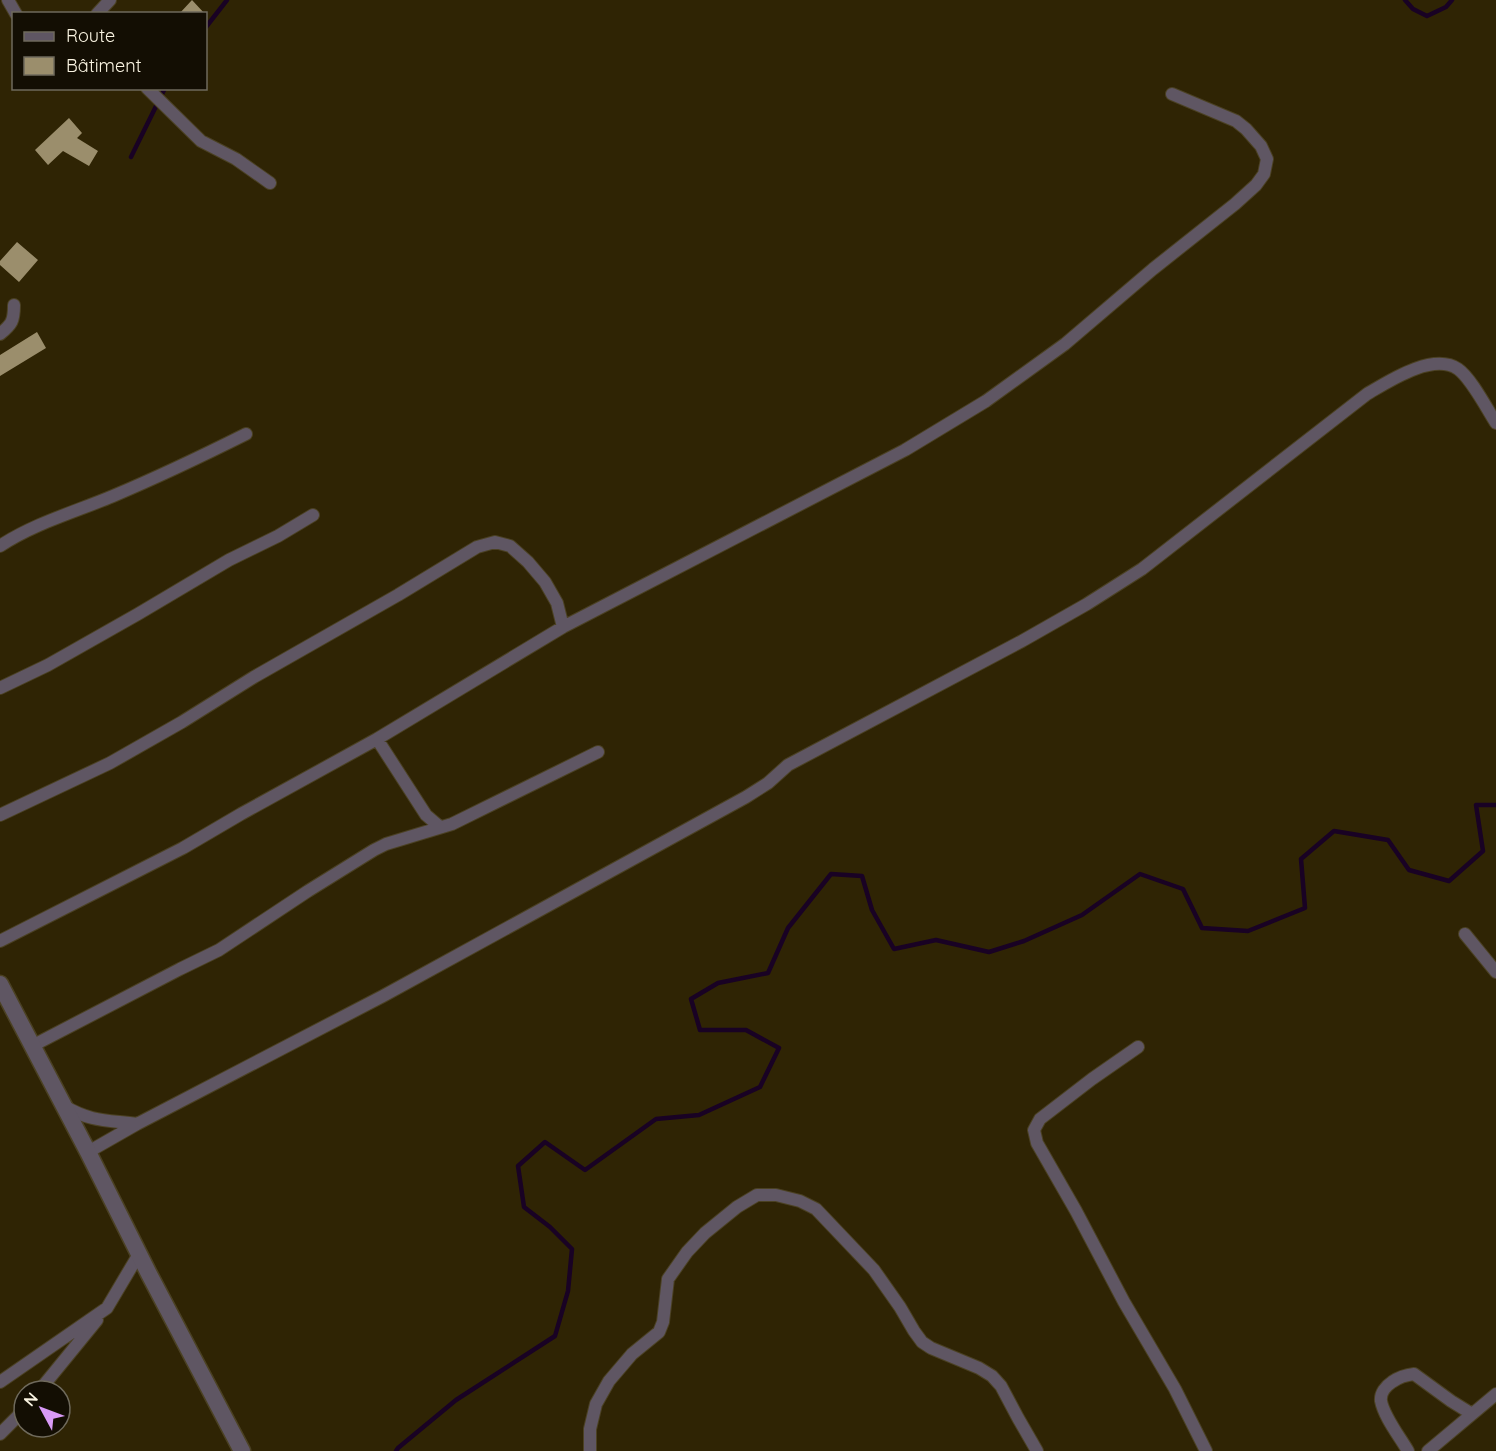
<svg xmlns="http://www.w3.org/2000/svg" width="1496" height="1451" font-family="Quicksand,sans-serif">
  <rect width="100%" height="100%" fill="#2f2404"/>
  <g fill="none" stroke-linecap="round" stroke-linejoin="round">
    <path stroke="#190224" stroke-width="4.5" d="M1405,0L1413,9L1427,16L1446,7L1452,0
      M206,27L227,0
      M131,157L165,88
      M396,1451L398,1448L456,1400L555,1336L568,1291L572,1249L550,1227L524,1207L518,1166L545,1142L585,1170L656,1119L699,1115L760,1087L779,1048L746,1030H700L691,999L718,983L768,973L788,928L831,874L862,876L872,910L894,949L936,940L989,952L1024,941L1082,915L1140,874L1183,889L1202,928L1248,931L1305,908L1301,859L1334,831L1388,840L1409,870L1449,881L1483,851L1476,805H1496"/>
  </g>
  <path fill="#9b8e6c" d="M192,0L205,14H179Z
    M69,118L82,133L77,138L98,151L89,166L63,151L48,165L35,150Z
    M17,242L38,260L19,282L0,265V261Z
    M37,332L46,348L0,376V355Z"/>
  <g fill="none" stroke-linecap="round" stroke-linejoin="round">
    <g stroke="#4b4123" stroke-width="14">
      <path id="minor" d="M8,0L16,14
        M97,14L110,0
        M147,88L201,141L236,159L270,183
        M0,334C12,324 14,321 14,305
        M0,546C35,523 75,512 113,496C158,477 202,456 246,434
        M0,688L48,665L138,614L229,560L278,536L313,515
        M377,739L426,815L440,827
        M0,815L110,763L182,722L254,677L398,595L477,547L495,542L510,546L528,562L545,582L557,603L563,627
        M1465,934L1496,972
        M0,941L183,848L241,814L377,739L563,627L905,450L986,401L1065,344L1153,269L1235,204L1256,185L1264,174L1267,159L1261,146L1246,129L1236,121L1172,94
        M32,1046L180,969L219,950L308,891L374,850L386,844L452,824L598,752
        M1138,1047L1092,1079L1040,1119L1034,1130L1037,1143L1076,1211L1124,1302L1175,1389L1206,1451
        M64,1106C91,1122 107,1120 137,1124
        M88,1152L137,1124L383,996L746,797L768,783L788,765L1022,641L1087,604L1142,569L1367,394C1389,381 1433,352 1458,369C1471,378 1487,409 1496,423
        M0,1382L107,1308L139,1254
        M39,1391L97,1320
        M0,1434L24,1410
        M590,1451V1429L596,1404L609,1381L632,1354L659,1332L663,1322L668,1279L687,1252L705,1233L737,1207L757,1195H776L800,1201L816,1209L874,1270L900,1307L914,1331L922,1342L931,1348L979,1368L992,1376L1001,1386L1018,1418L1037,1451
        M1408,1451C1400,1437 1384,1417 1381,1401C1380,1393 1386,1386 1392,1382C1399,1377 1405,1375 1414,1374L1451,1401L1472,1414
        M1428,1451L1496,1394"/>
    </g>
    <g stroke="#4b4123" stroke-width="19">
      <path id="tertiary" d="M0,984L88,1152L149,1274L242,1451"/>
    </g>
    <use href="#minor" stroke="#5f5663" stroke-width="12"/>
    <use href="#tertiary" stroke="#5f5663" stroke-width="16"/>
  </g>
  <rect x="12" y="12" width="195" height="78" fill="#130e03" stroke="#6f6a5c" stroke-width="1.5"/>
  <rect x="24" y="32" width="30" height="9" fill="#5f5663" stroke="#6f6a5c" stroke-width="1.5"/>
  <text x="66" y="42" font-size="18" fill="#faf4e2">Route</text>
  <rect x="24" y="57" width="30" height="18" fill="#9b8e6c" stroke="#6f6a5c" stroke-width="1.5"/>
  <text x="66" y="72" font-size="18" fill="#faf4e2">Bâtiment</text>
  <g transform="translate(42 1409) rotate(311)"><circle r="28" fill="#130e03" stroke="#6f6a5c" stroke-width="1.5"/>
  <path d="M0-4.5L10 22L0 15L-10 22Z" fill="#d99af7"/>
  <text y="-9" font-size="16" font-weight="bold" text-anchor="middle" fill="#faf4e2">N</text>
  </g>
</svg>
